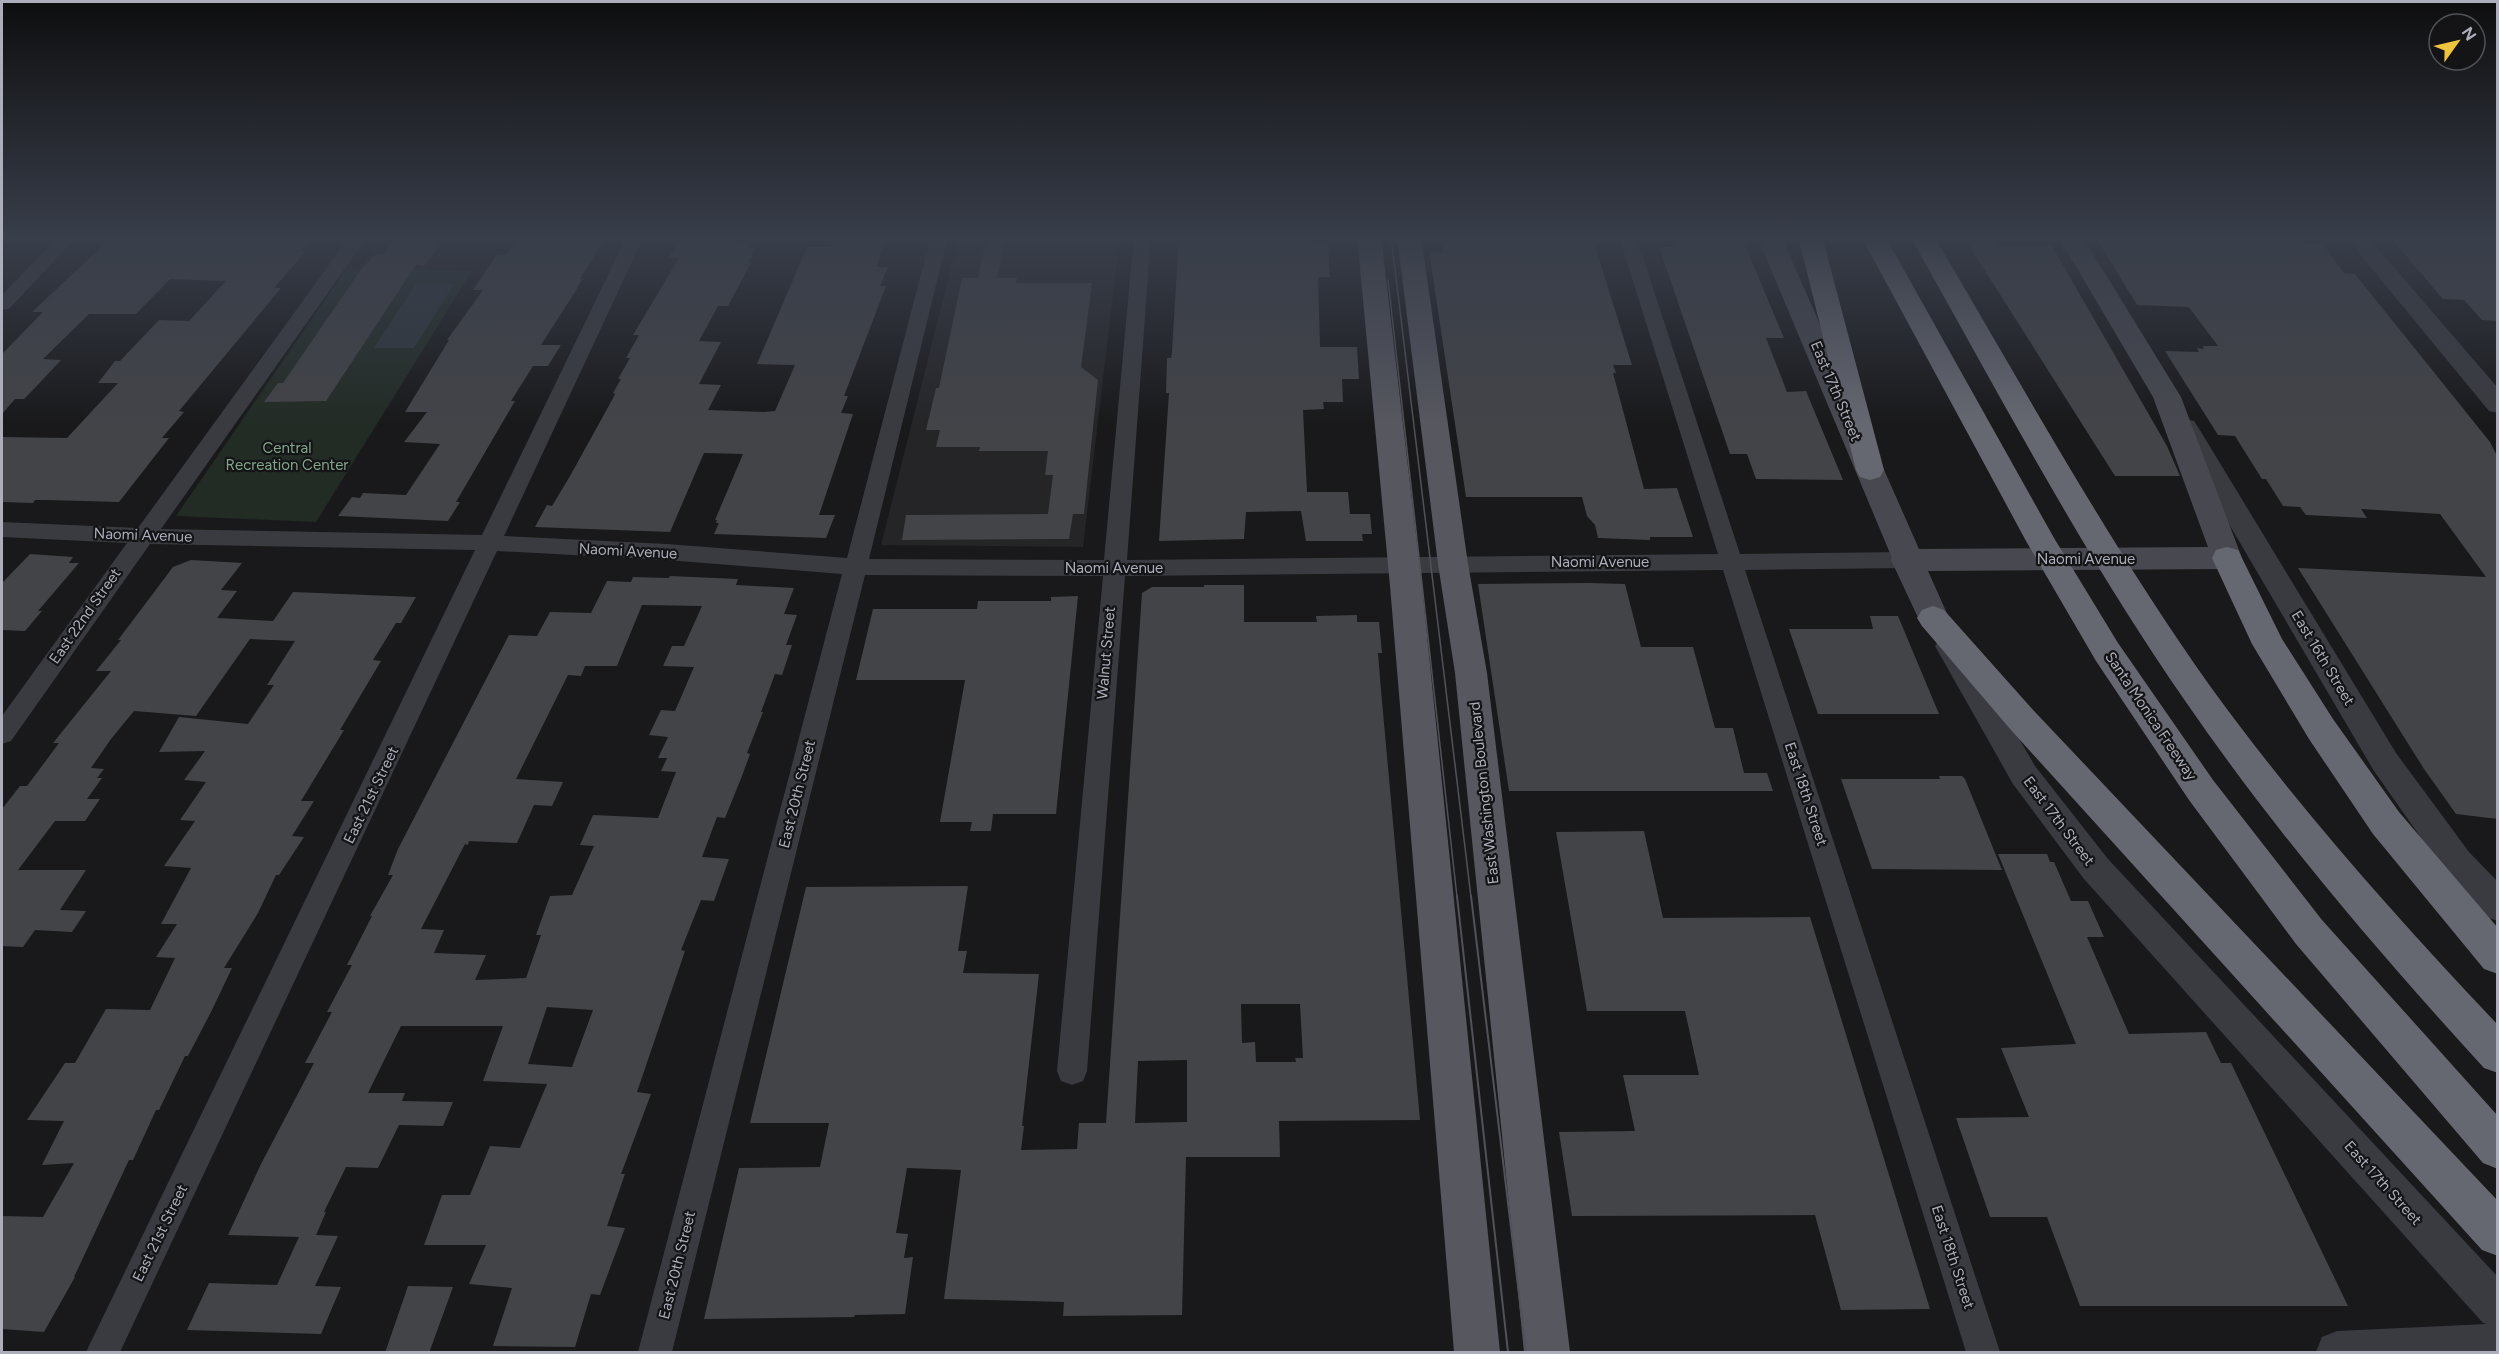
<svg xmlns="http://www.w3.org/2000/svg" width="2499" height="1354" font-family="Figtree,sans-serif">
  <rect width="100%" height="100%" fill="#19191b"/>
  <path fill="#252528" d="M959,236H1120L1083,547L881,545Z"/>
  <path fill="#232b25" d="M347,268L472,271L316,522L176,516Z"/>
  <path fill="#2f373f" d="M416,284H454L414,348H374Z"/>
  <path fill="#434448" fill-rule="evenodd" d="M113,236H314L300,251H306L274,288H281L179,411L184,412L162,438H169L119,502L46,500H35L33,503L2,502V437L67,438L118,383H98L115,361H120L159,320L189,321L226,281L170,279L136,314H89L43,359L61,360L31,392L24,399H15L2,414V354L43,312H32Z
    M398,236H430L431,239H438L435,245H440L424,266L416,265L326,401L264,402L278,383H283L362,268L376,254H383Z
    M564,236H606L580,279H582L575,292L541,345H561L548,366H533L511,401H515L456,502H460L448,521L338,516L352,497L360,498L363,493L406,495L440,444L404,442L427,412H405L449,340H447L483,290H473L497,254L506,255L518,239L560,241Z
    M682,236H737L733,243L750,244L748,248H756L748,263H751L728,306H718L699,341L721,342L699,384L721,385L708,410L764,412L775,411L795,365L757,364L807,247H831L835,238H846L849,236H885L886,238L876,267H888L880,286H886L844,396H848L841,413L853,414L819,515H835L826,538L714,534L719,523H716L717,520H715L743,454L704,453L670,532L535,527L547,505L552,506L570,476L612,400L615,394L613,393L621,379H618L630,358H626L639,335H633L679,258L669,257Z
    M987,236H1006L997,278H1017L1016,283H1092L1081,367L1098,380L1084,514H1073L1069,539L902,540L906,515L1048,514L1053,475H1045L1048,451H979L980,447H936L940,430H926L936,388H939L962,278H978Z
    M1179,236H1305L1306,243H1328L1330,277H1318L1320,347H1357L1359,379H1342L1343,402H1323L1324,409L1303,410L1307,492H1348L1350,514H1370L1372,534H1362L1363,541H1306L1301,511L1246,512L1244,539L1159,541L1169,393H1166L1167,358H1171L1172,352Z
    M1441,236H1592L1632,365H1613L1616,373H1613L1644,489L1677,488L1693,537H1650V540L1598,538L1595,525L1587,516L1582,497H1466L1429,251L1443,253Z
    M1670,236H1741L1784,338H1766L1787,392L1806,391L1843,480L1756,479L1747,454H1730L1659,247H1674Z
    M1963,236H1992L1999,246H2052L2167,446L2180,476H2115Z
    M2095,236H2298L2304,244H2323L2344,273L2355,274L2490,442L2498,458V819L2456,814L2424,769L2298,568L2486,577L2440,514L2361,509L2367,518L2306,515L2300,507L2283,506L2266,479H2262L2235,436L2218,435L2165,351L2199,352L2197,348L2204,349L2203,346H2218L2189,307L2137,305Z
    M2389,236H2498V321L2482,320L2464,300L2443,299Z
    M30,554L73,557L69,563H79L38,611H42L25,631L2,630V583Z
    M191,560L242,563L221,590L237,591L217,618L273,621L293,592L416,597L401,623H396L373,660L381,661L340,730H344L301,801H314L292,836L304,837L279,875H276L258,913L224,968H232L211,1012L188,1056H185L159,1110H156L133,1160H129L74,1277H75L44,1332L2,1329V1216L43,1217L74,1163L42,1165L64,1121L27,1120L65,1063H75L106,1009L150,1010L175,958L156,957L177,924H161L191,868L164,866L195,821L180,820L206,782L184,780L205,751L159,752L179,717L248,724L274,685H267L295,641L250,639L196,716L134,711L111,739L91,768L104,769L97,778H102L87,799H100L85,821H55L18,870H86L60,910L86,911L72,932L35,930L23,947L2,946V809L20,786H27L59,743H53L111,671H96L121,640H118L173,567Z
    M670,576L738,579L736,585L794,588L784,614L797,615L786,645H792L782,675L775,674L761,712H763L747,753L750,754L742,776L725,818L717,817L702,857L729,859L714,901L701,900L681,950L685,951L637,1092L651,1094L621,1174H625L607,1226L625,1228L600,1295L591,1294L575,1347L493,1346L512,1288L469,1284L486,1245H424L442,1195H470L490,1146L520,1148L547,1084L483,1081L503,1026H401L368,1093H405L402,1101L453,1102L443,1126L399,1125L378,1168L346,1167L324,1212H326L316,1235L338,1236L315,1286L341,1287L321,1334L187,1330L209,1283L277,1285L299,1237L228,1235L261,1164L314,1063H305L332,1012H327L352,965H347L372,916H370L393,875H388L398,849L509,635L537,636L550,612L591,613L607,581L631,582L633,577L669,578ZM642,605L702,606L684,646H672L663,666L694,667L675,711L661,710L649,735L668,737L658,758H667L661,771L676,772L658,818L593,815L580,845L594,846L572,895L550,896L536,935H541L526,978L475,980L486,955L434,953L444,930L421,929L465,844L468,845L469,841L517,843L534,805L552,806L563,782L516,779L568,675L581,676L585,666H617ZM547,1007L593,1010L572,1067L528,1064Z
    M1590,583L1625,584L1641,647H1693L1715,728H1733L1744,773H1767L1773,791H1509L1478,584Z
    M1204,585H1244V622H1317L1316,616L1357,615V622H1379L1382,653H1378L1381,690L1420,1120L1279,1121L1280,1157H1186L1182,1315L1063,1316L1064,1302L944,1299L961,1170L907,1168L896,1233L908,1234L904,1258L913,1257L905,1314L855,1315L854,1317L704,1319L739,1168L820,1167L829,1123H750L806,887L968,886L958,951H967L963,973L1039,974L1022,1126H1024L1021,1150L1077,1149L1079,1123H1106L1142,593L1152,587H1204ZM1241,1004H1300L1303,1058H1295L1296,1062H1256L1255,1042L1242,1043ZM1187,1060V1122L1135,1123L1138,1061Z
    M1078,596L1056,814H993L991,831H970L972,822H940L965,680H856L873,609H977L978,601H1051V597Z
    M1870,616H1898L1939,714H1818L1789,629H1873Z
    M1939,776H1962L1965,779L2002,870L1872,869L1841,779H1940Z
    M1644,831L1663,918L1810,917L1930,1309L1841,1310L1815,1215L1572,1216L1559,1132L1635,1131L1623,1075H1699L1685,1011H1587L1556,832Z
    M1998,854H2047L2050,862H2054L2071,901H2088L2104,937H2087L2129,1034L2206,1032L2221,1063H2231L2348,1306H2080L2047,1217H1990L1956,1118L2029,1117L2001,1048L2076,1044Z
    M408,1286L453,1287L429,1353H385Z"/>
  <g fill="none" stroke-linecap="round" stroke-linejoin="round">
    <path fill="#3a3b40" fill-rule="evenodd" d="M59,236H77L9,309L2,310V295Z
      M350,236H368L161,529L482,535L627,236H644L504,536L667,544L847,558L931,236H948L869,559L1104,560L1134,236H1151L1127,560L1718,554L1619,236H1636L1740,554L1906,552L1914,554L1917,560L1914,566L1906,568L1745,570L2000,1352H1966L1723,570L1125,576L1087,1071L1083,1081L1072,1085L1061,1081L1057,1071L1103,576L865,575L672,1352H638L842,574L667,560L497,551L120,1352H86L475,550L150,544L11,741L2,744V716L127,543L2,537V522L138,528Z"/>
    <path fill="#3a3b40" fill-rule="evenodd" d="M2345,236H2367L2498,388V413L2489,411Z
      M2185,419L2194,421L2198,427L2396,753L2469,852L2498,882V921L2486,917L2445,872L2374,771L2172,427L2176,421Z
      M1950,635L1960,638L2035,766L2108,859L2498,1277V1352H2316L2322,1337L2337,1331L2487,1324L2483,1323L2084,879L2013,784L1935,646L1940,638Z"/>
    <path fill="#484950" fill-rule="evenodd" d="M1757,236H1781L1919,549L2208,547L2153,397L2058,236H2082L2181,397L2242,558L2238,566L2227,569L1928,571L1949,618L1944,626L1933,630L1922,626L1891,560L1892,558Z"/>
    <path fill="#56575f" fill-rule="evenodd" d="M1357,236H1381L1422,586L1500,1352H1454L1390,586Z
      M1397,236H1421L1468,564L1487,673L1570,1352H1524L1455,673L1438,564Z"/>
    <path fill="#666871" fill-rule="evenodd" d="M1798,236H1822L1884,470L1880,477L1870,480L1860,477L1856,470Z
      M1861,236H1885L2054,538L2118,643L2213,780L2322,920L2498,1116V1169L2483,1163L2296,944L2189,800L2096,661L2026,541Z
      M1910,236H1934C2023,387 2108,542 2210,686C2297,806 2396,917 2498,1025V1073L2484,1068C2378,952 2277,834 2188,705C2084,556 1999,394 1910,236Z
      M2227,547L2238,550L2282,639L2333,719L2399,812L2498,928V974L2484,969L2373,834L2309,739L2252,644L2212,558L2216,550Z
      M1933,606L1944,610L2035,712L2498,1201V1256L2482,1250L2011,730L1922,626L1917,618L1922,610Z"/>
    <path stroke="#515259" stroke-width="1.5" d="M1391,236L1471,897
      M1388,280L1457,897"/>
    <path stroke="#515259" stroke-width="2" d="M1457,896L1508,1352
      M1471,896L1526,1352"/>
  </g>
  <linearGradient id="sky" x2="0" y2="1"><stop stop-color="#0e0e0f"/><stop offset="0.56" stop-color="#383e4a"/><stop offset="1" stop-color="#383e4a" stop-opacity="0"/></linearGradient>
  <rect width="2499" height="425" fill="url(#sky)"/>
  <g text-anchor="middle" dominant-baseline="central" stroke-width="4.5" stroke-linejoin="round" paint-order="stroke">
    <g font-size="15" fill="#acafbb" stroke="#141416">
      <text transform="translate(1836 391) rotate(67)">East 17th Street</text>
      <text transform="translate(143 535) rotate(2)">Naomi Avenue</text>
      <text transform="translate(628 551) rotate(3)">Naomi Avenue</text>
      <text x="2086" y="559">Naomi Avenue</text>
      <text x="1600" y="562">Naomi Avenue</text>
      <text x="1114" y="568">Naomi Avenue</text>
      <text transform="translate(85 616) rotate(-55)">East 22nd Street</text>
      <text transform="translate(1106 653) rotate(-85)">Walnut Street</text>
      <text transform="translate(2323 658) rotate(59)">East 16th Street</text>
      <text transform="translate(2151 716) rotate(56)">Santa Monica Freeway</text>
      <text transform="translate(1484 793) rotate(-96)">East Washington Boulevard</text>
      <text transform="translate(797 794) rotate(-76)">East 20th Street</text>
      <text transform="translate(1806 794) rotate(72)">East 18th Street</text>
      <text transform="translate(371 795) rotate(-64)">East 21st Street</text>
      <text transform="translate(2059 821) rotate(53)">East 17th Street</text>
      <text transform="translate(2383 1183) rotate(48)">East 17th Street</text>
      <text transform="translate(160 1233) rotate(-64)">East 21st Street</text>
      <text transform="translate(1953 1257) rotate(72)">East 18th Street</text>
      <text transform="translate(677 1265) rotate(-76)">East 20th Street</text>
    </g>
    <g font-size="15" fill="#83a589" stroke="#141416">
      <text x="287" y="448">Central<tspan x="287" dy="17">Recreation Center</tspan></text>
    </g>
  </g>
  <rect width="2499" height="1354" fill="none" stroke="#acafbb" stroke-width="6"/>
  <g transform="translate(2457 42) rotate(56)"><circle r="28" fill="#141416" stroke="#515258" stroke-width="1.5"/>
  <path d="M0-4.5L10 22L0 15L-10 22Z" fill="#efc43d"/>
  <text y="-9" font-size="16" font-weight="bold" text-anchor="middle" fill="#acafbb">N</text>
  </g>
</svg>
